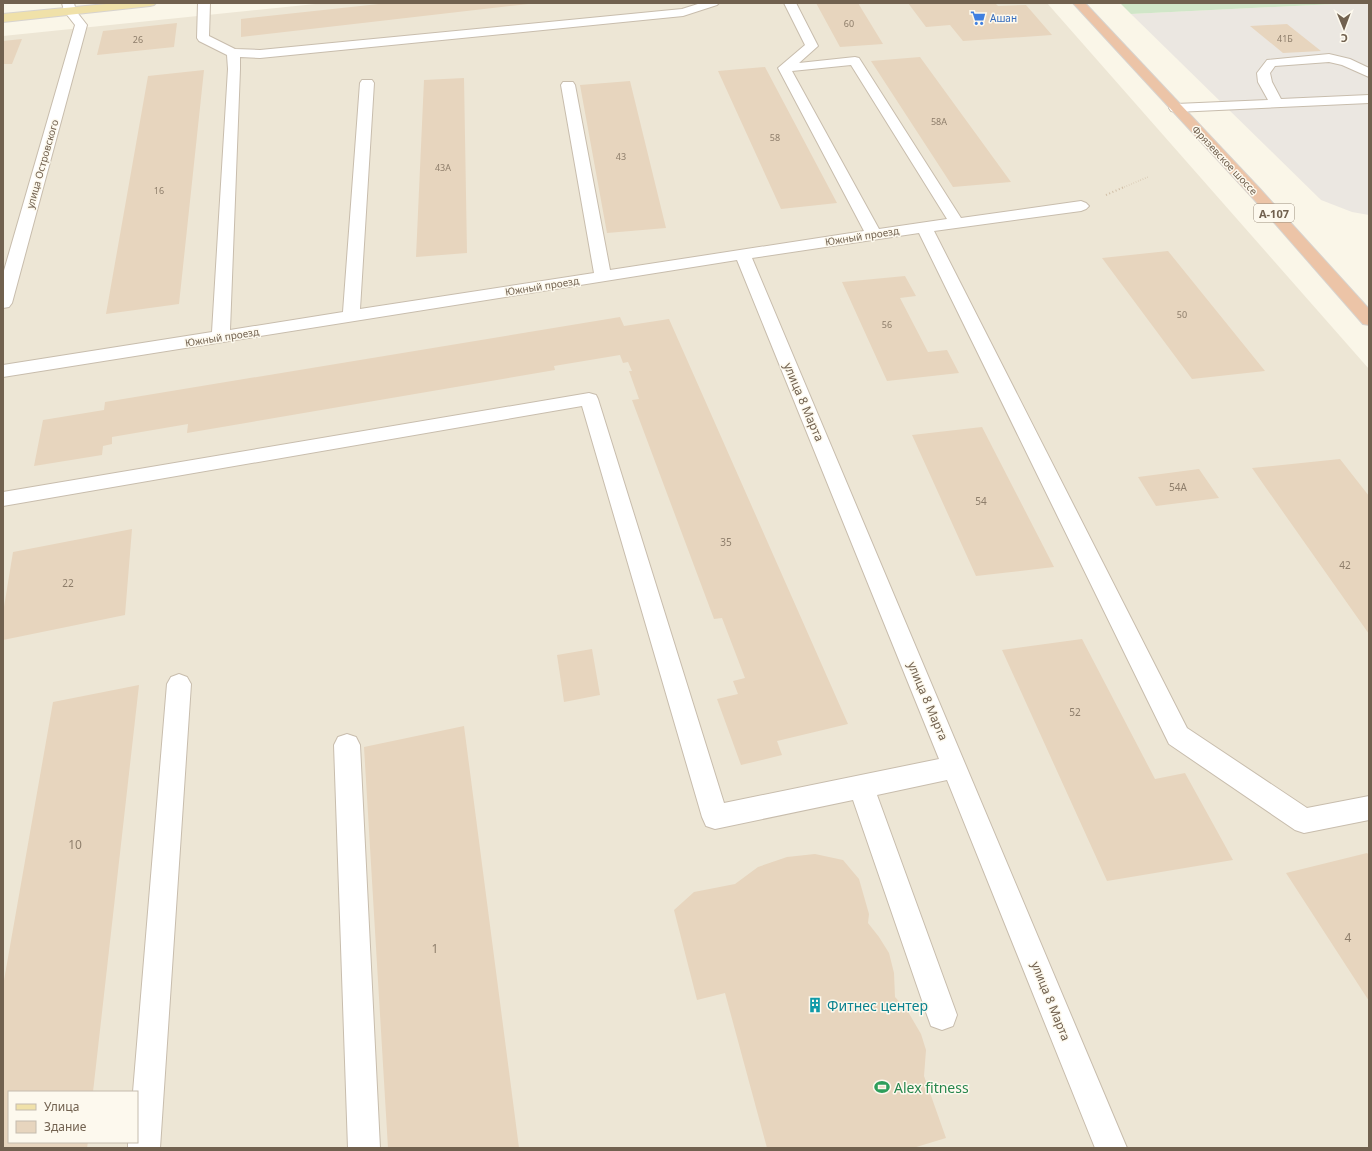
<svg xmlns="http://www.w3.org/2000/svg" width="1372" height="1151" font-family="'Noto Sans',sans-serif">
  <rect width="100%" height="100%" fill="#faf6e8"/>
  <path fill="#ede6d5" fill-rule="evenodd" d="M325,3H1047L1369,369V1148H3V36ZM9,1092H137V1142H9Z"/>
  <path fill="#ebe7e1" d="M1354,3H1369V215L1352,212L1321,200L1131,14Z"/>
  <path fill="#d0e6c8" d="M1120,3H1354L1131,14Z"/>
  <path fill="#e7d5be" d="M388,3L528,4L241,37V19Z
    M816,3H858L883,44L840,47Z
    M908,3H995L998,6L1026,5L1052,35L963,41L950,25L926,27Z
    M177,23L174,47L97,55L103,31Z
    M1287,24L1321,51L1283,53L1250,26Z
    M22,39L12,64H3V41Z
    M920,57L1011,182L953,187L871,61Z
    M765,67L837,203L781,209L718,71Z
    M204,70L179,304L106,314L148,76Z
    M464,78L467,253L416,257L424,80Z
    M630,81L666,228L607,233L580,85Z
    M1168,251L1265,371L1192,379L1102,258Z
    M905,276L916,296L900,298L928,352L947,350L959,373L887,381L842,282Z
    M620,317L624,326L669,319L848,724L777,741L782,755L741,765L717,699L738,694L733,681L745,678L722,618L714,619L632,400L639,399L629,371H632L628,362L623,363L620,355L554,366L555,370L187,433L188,424L112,437V444L103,446L102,455L34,466L43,420L104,410L105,402Z
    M982,427L1054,567L976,576L912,435Z
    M1340,459L1369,496V634L1252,468Z
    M1199,469L1219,498L1156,506L1138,477Z
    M132,529L125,615L3,640V613L13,552Z
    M1082,639L1155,779L1185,773L1233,860L1107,881L1002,650Z
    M592,649L600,695L564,702L557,655Z
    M139,685L93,1092H9V1142H88L87,1148H3V986L53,702Z
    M464,726L519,1148H388L364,747Z
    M1367,853L1369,855V1001L1286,873Z
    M815,854L843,860L859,879L869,914L868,923L879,937L889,953L894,973L895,997L907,1010L921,1034L926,1050L924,1076L946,1138L913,1148H767L725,993L697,1000L674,910L694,892L735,884L758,867L787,857Z"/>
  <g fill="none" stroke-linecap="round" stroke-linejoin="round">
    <g stroke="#c8bdad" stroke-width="2">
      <path id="minor" d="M62,3H74L76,11L87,25L12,303L9,307L3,308V274L75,25L64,11Z
        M198,3H210L209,36L235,49L260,50L682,9L701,3H719L717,5L683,16L260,58L240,57V69L230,330L343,312L360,83L362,80H372L374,83L360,309L594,273L561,85L563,82H573L575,85L610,270L864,231L778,68L805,45L784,3H796L818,46L799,63L855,57L859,58L961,218L1081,201L1086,203L1089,206L1086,209L1081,211L934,231L1187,728L1307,808L1369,796V820L1304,833L1295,830L1169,744L919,233L752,258L1127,1148H1095L947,780L877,795L957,1015L953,1026L942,1030L931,1026L927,1015L853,800L715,829L706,826L702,817L582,406L3,506V492L589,393L596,395L598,399L724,803L939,759L737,260L3,377V365L212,332L228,69L227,55L199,41L197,38ZM851,65L947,219L879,229L792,71Z
        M1329,54L1350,59L1369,68V77L1342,65L1329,62L1275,66L1270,73L1272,82L1281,99L1369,95V103L1176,112L1171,111L1169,108L1171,105L1176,104L1268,100L1258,82L1257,73L1267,60Z
        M179,674L187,677L191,684L160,1148H128V1142H137V1092H133L167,684L171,677Z
        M347,734L356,737L360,745L380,1148H348L334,745L338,737Z"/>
    </g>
    <g stroke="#d7d3ce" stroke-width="2">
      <path id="major" d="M116,3H156L154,5L150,6L3,22V14Z"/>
    </g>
    <g stroke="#d7d3ce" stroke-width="2">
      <path id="highway" d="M1073,3H1085L1261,190L1369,309V325L1363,324L1251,196Z"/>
    </g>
    <path stroke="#d1bea6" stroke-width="1.5" stroke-dasharray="0.5 2" stroke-linecap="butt" d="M1122,188L1148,177"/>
    <path stroke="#d1bea6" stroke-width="2" stroke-dasharray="1 2.5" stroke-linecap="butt" d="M1106,195L1124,187"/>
    <use href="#minor" fill="#fff" fill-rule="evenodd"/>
    <use href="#major" fill="#f0e1a9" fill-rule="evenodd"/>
    <use href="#highway" fill="#ecc4a7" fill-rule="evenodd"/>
  </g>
  <defs>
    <g id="supermarket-bare" transform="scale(1.2)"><path d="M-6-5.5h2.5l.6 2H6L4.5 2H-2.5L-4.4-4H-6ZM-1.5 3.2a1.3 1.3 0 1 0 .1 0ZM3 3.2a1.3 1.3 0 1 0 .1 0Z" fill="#3f7fe0" stroke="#fdf9ee" stroke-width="2.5" paint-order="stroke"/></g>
    <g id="building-bare" transform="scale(1.2)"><path d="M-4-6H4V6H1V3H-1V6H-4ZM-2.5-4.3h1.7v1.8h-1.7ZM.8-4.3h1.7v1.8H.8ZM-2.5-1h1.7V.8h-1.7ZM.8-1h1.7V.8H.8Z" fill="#0f9aa8" stroke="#fdf9ee" stroke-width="2.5" paint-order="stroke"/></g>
    <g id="stadium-bare" transform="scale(1.2)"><path d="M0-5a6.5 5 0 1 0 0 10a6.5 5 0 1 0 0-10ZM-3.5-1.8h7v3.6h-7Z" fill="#2e9e5b" stroke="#fdf9ee" stroke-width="2.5" paint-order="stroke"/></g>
  </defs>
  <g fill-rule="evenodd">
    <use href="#supermarket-bare" x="978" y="18"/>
    <use href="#building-bare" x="815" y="1005"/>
    <use href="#stadium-bare" x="882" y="1087"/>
  </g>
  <g text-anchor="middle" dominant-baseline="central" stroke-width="3" stroke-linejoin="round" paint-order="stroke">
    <g font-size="9" fill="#8e7e6b">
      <text x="849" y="23">60</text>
      <text x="1285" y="38">41Б</text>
      <text x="138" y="39">26</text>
      <text x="939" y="121">58А</text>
      <text x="775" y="137">58</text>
      <text x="621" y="156">43</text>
      <text x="443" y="167">43А</text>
      <text x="159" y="190">16</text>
      <text x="1182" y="314">50</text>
      <text x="887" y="324">56</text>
    </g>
    <g font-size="10" fill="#366cbe" stroke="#fdf9ee" text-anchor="start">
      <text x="990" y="18">Ашан</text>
    </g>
    <g font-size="10" fill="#71614f" stroke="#fdf9ee">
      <text transform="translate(1225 160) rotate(47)">Фрязевское шоссе</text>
      <text transform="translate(42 164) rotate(-74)">улица Островского</text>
      <text transform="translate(862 236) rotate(-9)">Южный проезд</text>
      <text transform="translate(542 286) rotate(-9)">Южный проезд</text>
      <text transform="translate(222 337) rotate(-9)">Южный проезд</text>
    </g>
    <g font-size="10" fill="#8e7e6b">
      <text x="1178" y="487">54А</text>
      <text x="981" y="501">54</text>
      <text x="726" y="542">35</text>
      <text x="1345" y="565">42</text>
      <text x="68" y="583">22</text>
      <text x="1075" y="712">52</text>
    </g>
    <rect fill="#fdf9ee" stroke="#9b8f7f" stroke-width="1" x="1254" y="204" width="40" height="18" rx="3"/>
    <g font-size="11" font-weight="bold" fill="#71614f">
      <text x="1274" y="213">А-107</text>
    </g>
    <g font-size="12" fill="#71614f" stroke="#fdf9ee">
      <text transform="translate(804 402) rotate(67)">улица 8 Марта</text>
      <text transform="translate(928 701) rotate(67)">улица 8 Марта</text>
      <text transform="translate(1051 1001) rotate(68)">улица 8 Марта</text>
    </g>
    <g font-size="12" fill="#8e7e6b">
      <text x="75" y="844">10</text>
      <text x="1348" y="937">4</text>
      <text x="435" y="948">1</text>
    </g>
    <g font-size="14" fill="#0d838f" stroke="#fdf9ee" text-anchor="start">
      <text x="827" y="1005">Фитнес центер</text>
    </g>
    <g font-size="14" fill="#27864d" stroke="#fdf9ee" text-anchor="start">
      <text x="894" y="1087">Alex fitness</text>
    </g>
  </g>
  <rect width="1372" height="1151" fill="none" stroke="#71614f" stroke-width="8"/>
  <rect x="8" y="1091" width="130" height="52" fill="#fdf9ee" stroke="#c5bcae"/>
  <rect x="16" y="1104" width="20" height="6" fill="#f0e1a9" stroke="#c5bcae"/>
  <text x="44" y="1111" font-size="12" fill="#71614f">Улица</text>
  <rect x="16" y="1121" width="20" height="12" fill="#e7d5be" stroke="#c5bcae"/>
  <text x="44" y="1131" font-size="12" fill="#71614f">Здание</text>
  <g transform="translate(1344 28) rotate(179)" stroke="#fdf9ee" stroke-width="3" paint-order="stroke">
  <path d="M0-3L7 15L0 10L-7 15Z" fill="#71614f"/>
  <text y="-6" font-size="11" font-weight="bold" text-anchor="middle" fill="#71614f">С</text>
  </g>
</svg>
